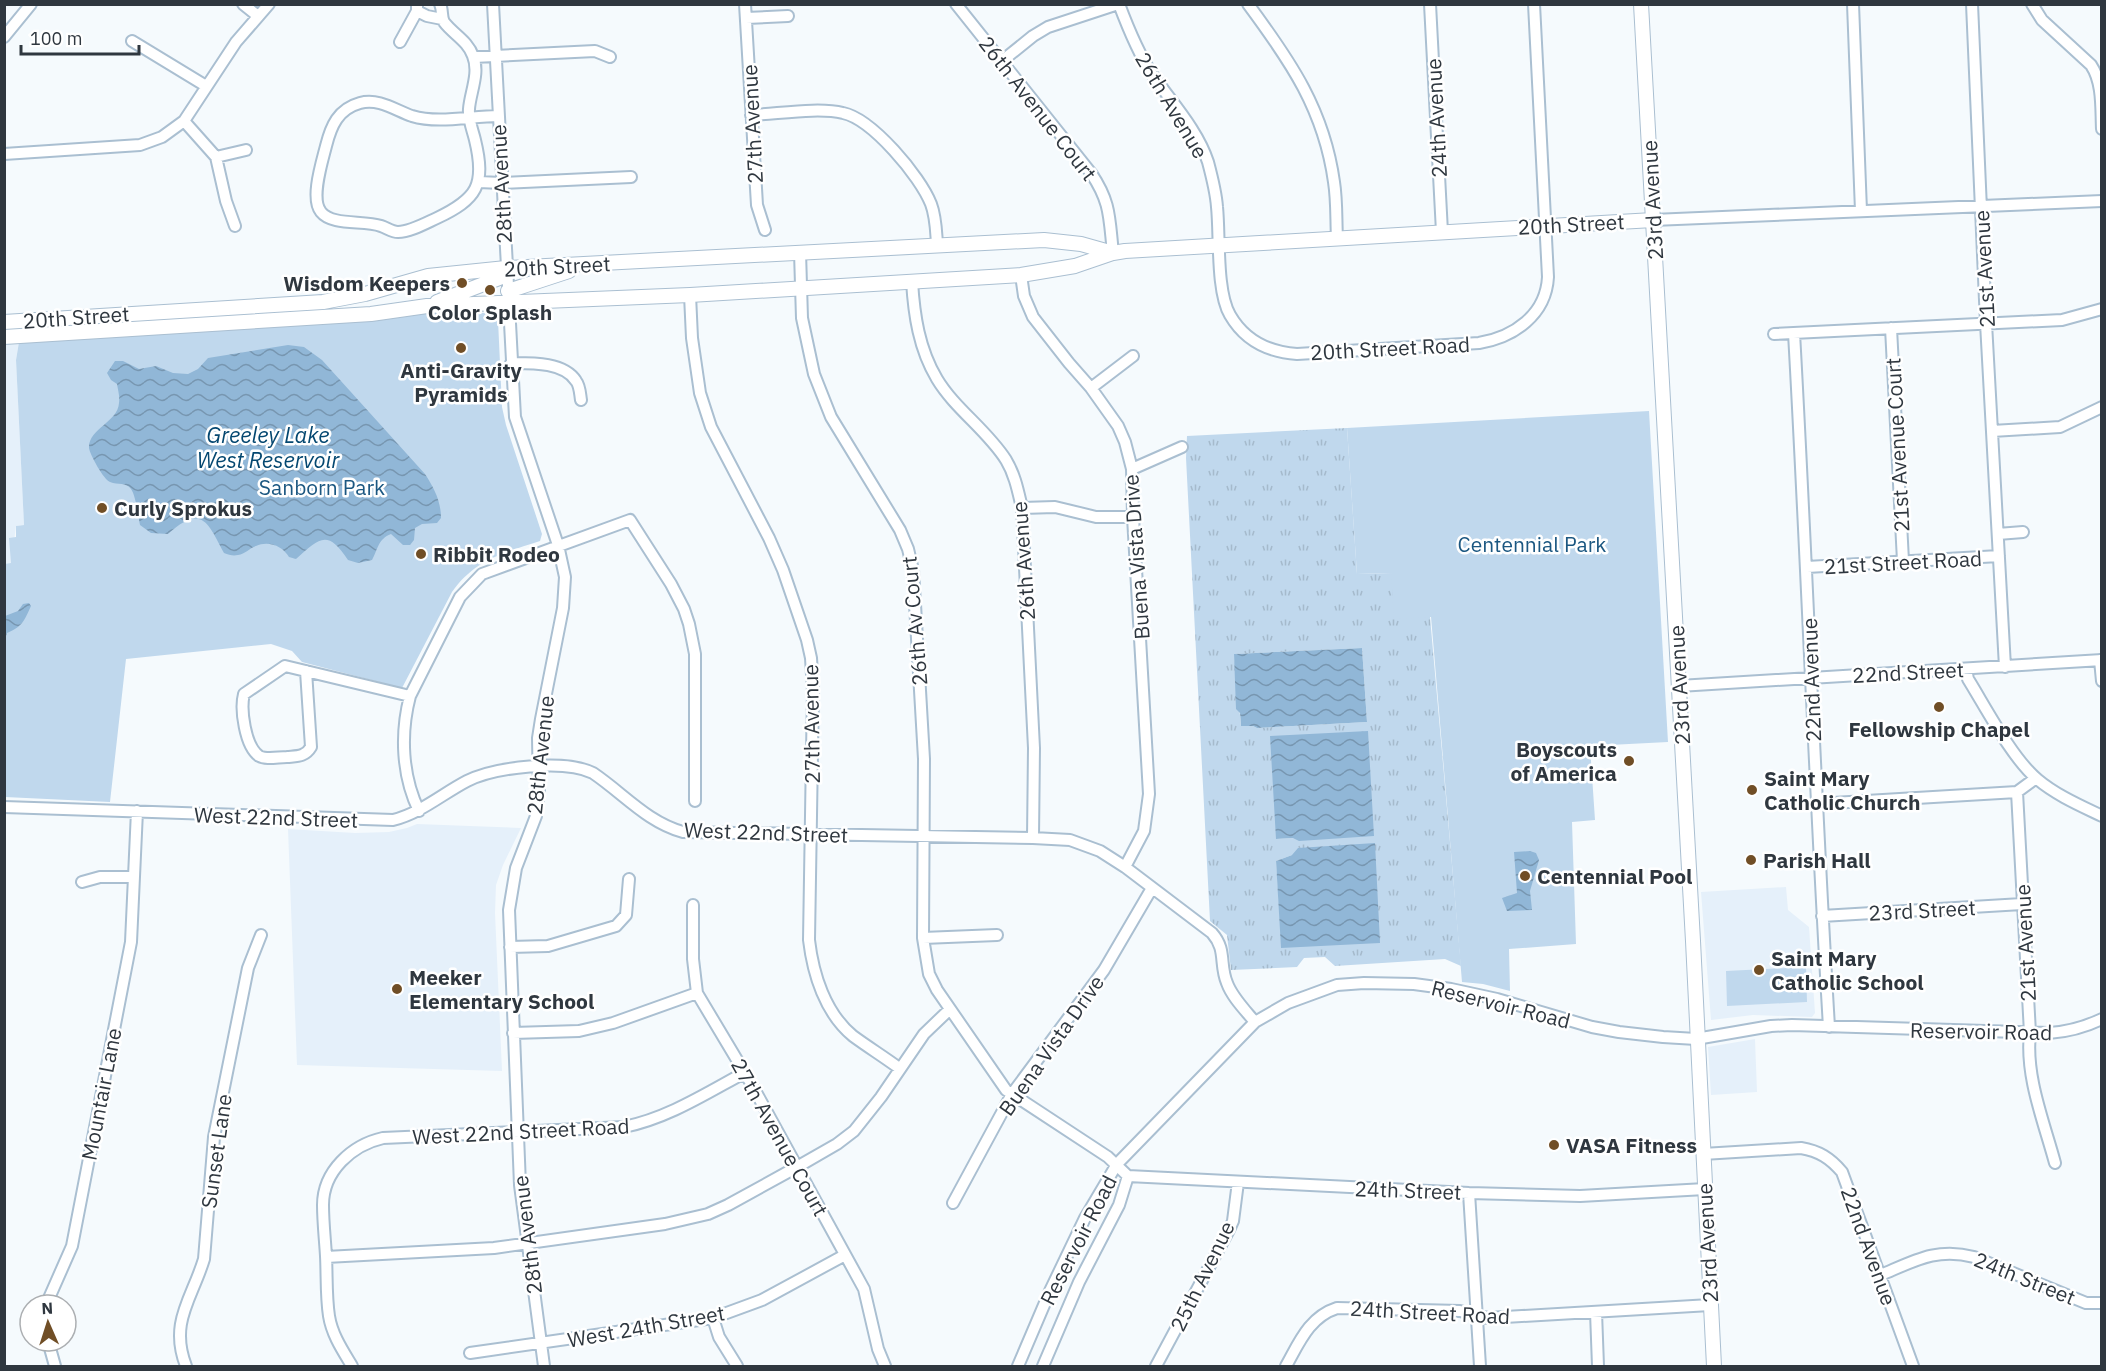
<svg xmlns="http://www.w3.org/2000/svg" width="2106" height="1371" font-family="'IBM Plex Sans',sans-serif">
  <defs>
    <pattern id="grass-tufts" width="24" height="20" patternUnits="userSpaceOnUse" patternTransform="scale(1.5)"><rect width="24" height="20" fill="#c0d8ed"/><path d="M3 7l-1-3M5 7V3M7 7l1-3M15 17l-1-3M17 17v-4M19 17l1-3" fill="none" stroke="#a5bacc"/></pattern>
    <pattern id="water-waves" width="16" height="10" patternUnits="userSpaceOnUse" patternTransform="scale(1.5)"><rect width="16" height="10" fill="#91b7d7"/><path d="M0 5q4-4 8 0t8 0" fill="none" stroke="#7796b0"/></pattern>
  </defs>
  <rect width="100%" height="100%" fill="#f5fafd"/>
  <path fill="#e5f0fa" d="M19,342L16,360L24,525L16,526L11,564H5L4,345Z
    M417,824L521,828L503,865L496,885L495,913L502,1071L297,1065L288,829L355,833L389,832L407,828Z
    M1786,887L1788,910L1809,927L1815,1013L1812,1017L1753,1015L1711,1020L1701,892Z
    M1755,1039L1757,1092L1711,1095L1708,1047Z"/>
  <path fill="url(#grass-tufts)" fill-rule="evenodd" d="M1347,428L1357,574L1391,573L1430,617L1461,966L1445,959L1335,966L1325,957L1304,958L1297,967L1231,970L1227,935L1210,921L1186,458L1187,436ZM1362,648L1367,722L1257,728L1253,726H1241L1234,654ZM1368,731L1293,838L1277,839H1276ZM1292,855L1282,948L1276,861Z"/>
  <path fill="#c0d8ed" d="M428,312L492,313L498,320L502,407L506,425L542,534L540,541C504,553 475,559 452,592L402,688L302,662L292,651L271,644L126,659L110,802L5,797V564L11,563L9,538L16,537V526L24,525L16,360L19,342Z
    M1649,411L1668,742L1590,746L1595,820L1572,822L1576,944L1509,949L1510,991L1483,984L1462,982L1431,617L1394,619L1391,573L1357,574L1347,428Z
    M1806,967L1807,1002L1727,1006L1726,971Z"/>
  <path fill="url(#water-waves)" d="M288,345L304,347L322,360L425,474C434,488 441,501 441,518L437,523L422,524L415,528L414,540L410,545H403L391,534C378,539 378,549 372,560L358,563L348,560C327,528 319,539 296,559L289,557C283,546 268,540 256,546C250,548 245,554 238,555C233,556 229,555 224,553C208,523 202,503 168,534L151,533L140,525C138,516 136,496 131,489C126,482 118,485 110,482C104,480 90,455 89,448C88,429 118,422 119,403C120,397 118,390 117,384L111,380L107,373L115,361H123L139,369L156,366L173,373L188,374L198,369L208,358Z
    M29,603L31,606C24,621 23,626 7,633L5,639V616L18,611L23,604Z
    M1362,648L1367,722L1257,728L1253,726H1241L1240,713L1236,709L1234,654Z
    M1368,731L1374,836L1299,841L1293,838L1276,839L1270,736Z
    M1375,843L1380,943L1281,948L1276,861L1292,855L1298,848Z
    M1530,851L1536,853L1539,860L1530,891L1532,910L1507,911L1502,898L1517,893L1514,852Z"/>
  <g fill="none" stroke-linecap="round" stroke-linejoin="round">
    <g stroke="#aabfd1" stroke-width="14">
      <path id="minor" d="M243,4L258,16
        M440,4C443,10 441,17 444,22C453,34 468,41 473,56C480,73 470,93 469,109C468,120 473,131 475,140C486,185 477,199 437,218C426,223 410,232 398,232C392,232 387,228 381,226C363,220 332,226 321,212C310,199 322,162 326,146C331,126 338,109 360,103C379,98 395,110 412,116C438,124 471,116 498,116
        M493,4L515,417L558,545L565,577L563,608L541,719L538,738L539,791L536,816L516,868L509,910L520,1185L544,1366
        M745,4L757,205L765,230
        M956,4L1091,173C1111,203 1109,217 1113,253
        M1119,4C1128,28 1138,53 1152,74C1172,103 1197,129 1208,162C1212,177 1216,192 1217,207C1220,235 1216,291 1230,315C1245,341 1268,352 1297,354L1479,343C1514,337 1546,315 1548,277L1534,4
        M1248,4C1291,62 1324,110 1334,182C1337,201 1336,220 1337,238
        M1430,4L1442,232
        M1853,4L1861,211
        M1972,4L1986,323L2005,667
        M2032,4L2042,20L2091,65C2103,83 2101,108 2102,129
        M417,11L427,16L442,19
        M746,18L788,16
        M4,37L31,4
        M132,41L206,86
        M400,42L417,11V4
        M474,57L595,51L610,57
        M1002,61L1033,36L1048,27L1118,4
        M751,115C778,114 818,107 843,113C872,119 920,176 931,204C936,217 936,231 937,244
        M184,121L216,157L226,201L235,226
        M4,154L140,145L162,137L184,121L236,42L269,4
        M216,157L246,150
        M479,182L501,183L631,177
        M1653,220L2102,201
        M800,252L802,318L814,374L831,417L900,530L908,549L913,570L924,759L923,938L929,974L937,990L1006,1090L1108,1157L1128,1176L1469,1193L1580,1196L1705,1189
        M1021,275L1024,296L1033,317L1069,363L1091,388L1118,426L1125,442L1132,469L1133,517L1149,794L1144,831L1125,867
        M912,281C914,315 919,349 937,379C955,409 987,430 1006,460C1015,475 1018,491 1022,508L1034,748L1033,838
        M690,295L692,338L700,393L711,427L769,538L783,570L807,640L811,658L813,691L809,940C813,974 825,1013 853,1036C868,1047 884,1057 899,1068
        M1891,328L1903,561
        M1794,333C1807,564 1815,796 1829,1027
        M1774,334L2062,320L2102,309
        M511,363C531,363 564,362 576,381C580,386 580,394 581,400
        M1091,388L1133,356
        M1992,431L2060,427L2102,407
        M1132,469L1182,447
        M1022,508L1055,507L1096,517H1133
        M1998,534L2023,532
        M1807,567L1999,556
        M2100,660L2102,681
        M1966,669L1968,679C1986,708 2012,758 2037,779C2056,795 2079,805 2102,816
        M306,671L311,747C305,757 297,756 287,757C278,757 266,760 259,756C245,746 240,709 244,694L285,666L410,696
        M1679,686L2102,660
        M2017,792L2030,1033C2025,1076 2044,1122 2055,1163
        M1816,804L2017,792L2036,778
        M4,807L393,820C421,813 442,794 467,781C495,767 564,759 593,773C624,794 647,822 683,832L1033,838L1070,840L1100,851L1125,867L1212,933C1227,950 1219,964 1227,983C1232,997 1245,1010 1255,1022
        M419,811C402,776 400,734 410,696L460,597L482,574L630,520L671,584L684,609L689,624L695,654V801
        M82,882L100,877H134
        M693,905V959L697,993L752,1085L864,1289L878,1349L885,1366
        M1822,916L2022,904
        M923,938L997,935
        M510,947L548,946L616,926L626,915L629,879
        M513,1033L579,1031L613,1023L697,993
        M1703,1154L1801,1148C1819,1151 1830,1158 1842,1172L1913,1366
        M1469,1193L1480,1366
        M953,1203L1012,1094L1104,970L1152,888
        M326,1257L494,1248L665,1224L708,1214L728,1205L797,1167L837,1144L854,1131L881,1097L924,1034L949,1010
        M1881,1275C1914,1261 1937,1247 1974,1257L2086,1303H2102
        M46,1305L72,1246L131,942L137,811
        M1596,1312L1598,1366
        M713,1318L719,1337L737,1366
        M48,1341L55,1366
        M470,1353L713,1318L762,1300L845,1255
        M186,1366C169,1322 192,1299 204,1259L214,1137L248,968L261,935
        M352,1366C343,1351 332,1335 329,1316C326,1297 327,1276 326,1256C325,1239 323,1222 323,1205C323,1171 352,1145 383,1138L624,1127C668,1118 705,1094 744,1073
        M1018,1366L1050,1291L1085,1218L1117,1164L1255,1022L1288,1003L1337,985L1364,983L1414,984L1451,989L1497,999L1592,1027L1619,1032L1663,1037L1696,1039L1771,1026L1792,1025L2049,1033C2067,1032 2085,1027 2102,1019
        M1043,1366L1079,1282L1119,1205L1128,1176
        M1156,1366L1229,1230L1233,1221L1238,1182
        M1286,1366C1299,1343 1309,1317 1337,1308L1460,1311L1488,1318L1710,1305"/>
    </g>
    <g stroke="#aabfd1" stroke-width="16">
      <path id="major" d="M1641,4L1693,941L1714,1366
        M508,291L569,271
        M437,302L507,275
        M4,322L323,302L365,294L428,276L506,268L1044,240L1081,244L1113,253
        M4,337L371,314L427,306L690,295L1021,275L1075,266L1113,253L1125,251L1653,220"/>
    </g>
    <use href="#minor" stroke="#fff" stroke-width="10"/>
    <use href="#major" stroke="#fff" stroke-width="14"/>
  </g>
  <g fill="#704e26" stroke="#fff" stroke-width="2">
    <circle cx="462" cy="283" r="6"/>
    <circle cx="490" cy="290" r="6"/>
    <circle cx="461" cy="348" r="6"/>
    <circle cx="102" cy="508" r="6"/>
    <circle cx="421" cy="554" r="6"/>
    <circle cx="1939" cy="707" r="6"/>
    <circle cx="1629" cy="761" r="6"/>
    <circle cx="1752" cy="790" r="6"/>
    <circle cx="1751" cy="860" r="6"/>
    <circle cx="1525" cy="876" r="6"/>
    <circle cx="1759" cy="970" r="6"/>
    <circle cx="397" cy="989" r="6"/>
    <circle cx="1554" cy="1145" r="6"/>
  </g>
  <g text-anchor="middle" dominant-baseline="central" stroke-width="5" stroke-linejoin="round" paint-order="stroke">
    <g font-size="21" fill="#2f373f" stroke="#fff">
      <text transform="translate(1172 105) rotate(59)">26th Avenue</text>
      <text transform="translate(1038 108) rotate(52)">26th Avenue Court</text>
      <text transform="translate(1436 118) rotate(-93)">24th Avenue</text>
      <text transform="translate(752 124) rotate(-93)">27th Avenue</text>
      <text transform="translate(501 184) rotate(-93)">28th Avenue</text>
      <text transform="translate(1652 200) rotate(-93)">23rd Avenue</text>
      <text transform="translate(1571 224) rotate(-3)">20th Street</text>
      <text transform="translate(557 266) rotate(-3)">20th Street</text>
      <text transform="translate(1984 269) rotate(-93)">21st Avenue</text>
      <text transform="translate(76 317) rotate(-4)">20th Street</text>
      <text transform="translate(1390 348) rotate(-3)">20th Street Road</text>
      <text transform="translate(1897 445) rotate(-93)">21st Avenue Court</text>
      <text transform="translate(1136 557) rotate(-94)">Buena Vista Drive</text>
      <text transform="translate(1023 561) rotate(-94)">26th Avenue</text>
      <text transform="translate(1903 562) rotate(-3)">21st Street Road</text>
      <text transform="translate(914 621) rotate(-95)">26th Av Court</text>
      <text transform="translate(1908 672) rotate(-3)">22nd Street</text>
      <text transform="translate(1811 680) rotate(-92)">22nd Avenue</text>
      <text transform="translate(1679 685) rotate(-93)">23rd Avenue</text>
      <text transform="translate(811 724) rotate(-91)">27th Avenue</text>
      <text transform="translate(540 755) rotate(-84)">28th Avenue</text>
      <text transform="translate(276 817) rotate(2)">West 22nd Street</text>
      <text transform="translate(766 832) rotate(2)">West 22nd Street</text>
      <text transform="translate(1922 910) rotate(-3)">23rd Street</text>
      <text transform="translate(2025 943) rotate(-93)">21st Avenue</text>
      <text transform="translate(1501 1004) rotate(14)">Reservoir Road</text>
      <text transform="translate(1981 1031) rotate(1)">Reservoir Road</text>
      <text transform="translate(1051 1045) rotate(-55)">Buena Vista Drive</text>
      <text transform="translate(101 1094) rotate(-79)">Mountair Lane</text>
      <text transform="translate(521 1131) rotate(-3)">West 22nd Street Road</text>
      <text transform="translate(780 1137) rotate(61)">27th Avenue Court</text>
      <text transform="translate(216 1151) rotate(-82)">Sunset Lane</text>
      <text transform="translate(1408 1190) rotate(2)">24th Street</text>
      <text transform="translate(527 1235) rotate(-97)">28th Avenue</text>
      <text transform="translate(1078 1240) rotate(-63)">Reservoir Road</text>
      <text transform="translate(1707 1243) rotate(-93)">23rd Avenue</text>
      <text transform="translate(1869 1246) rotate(70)">22nd Avenue</text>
      <text transform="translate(1202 1276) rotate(-64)">25th Avenue</text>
      <text transform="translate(2025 1278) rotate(22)">24th Street</text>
      <text transform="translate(1430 1312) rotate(3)">24th Street Road</text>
      <text transform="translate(646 1326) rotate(-10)">West 24th Street</text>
    </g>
    <g font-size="21" font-weight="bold" fill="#2f373f" stroke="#fff" text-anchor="start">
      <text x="450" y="283" text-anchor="end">Wisdom Keepers</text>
      <text x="490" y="312" text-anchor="middle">Color Splash</text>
      <text x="461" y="370" text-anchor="middle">Anti-Gravity<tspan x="461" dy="24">Pyramids</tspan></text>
      <text x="114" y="508">Curly Sprokus</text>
      <text x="433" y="554">Ribbit Rodeo</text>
      <text x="1939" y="729" text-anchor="middle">Fellowship Chapel</text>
      <text x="1617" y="749" text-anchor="end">Boyscouts<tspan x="1617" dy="24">of America</tspan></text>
      <text x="1764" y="778">Saint Mary<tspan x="1764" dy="24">Catholic Church</tspan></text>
      <text x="1763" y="860">Parish Hall</text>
      <text x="1537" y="876">Centennial Pool</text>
      <text x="1771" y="958">Saint Mary<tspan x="1771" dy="24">Catholic School</tspan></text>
      <text x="409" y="977">Meeker<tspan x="409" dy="24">Elementary School</tspan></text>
      <text x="1566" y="1145">VASA Fitness</text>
    </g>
    <g font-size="21" fill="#1b5781" stroke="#fff">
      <text x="322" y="487">Sanborn Park</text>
      <text x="1532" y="544">Centennial Park</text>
    </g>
    <g font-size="22" font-style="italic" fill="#044770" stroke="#fff">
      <text x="268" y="434">Greeley Lake<tspan x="268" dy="25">West Reservoir</tspan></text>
    </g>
  </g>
  <rect width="2106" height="1371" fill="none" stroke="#2f373f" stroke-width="12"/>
  <g transform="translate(48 1323) rotate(357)"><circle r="28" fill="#ffffff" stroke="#acafb2" stroke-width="1.5"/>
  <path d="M0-4.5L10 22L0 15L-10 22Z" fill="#704e26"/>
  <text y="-9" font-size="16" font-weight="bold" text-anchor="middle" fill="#2f373f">N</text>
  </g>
  <path d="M21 45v9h118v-9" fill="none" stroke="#2f373f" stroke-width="3"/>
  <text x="30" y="45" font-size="18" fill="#2f373f" stroke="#ffffff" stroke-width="4.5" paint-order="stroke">100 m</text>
</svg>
